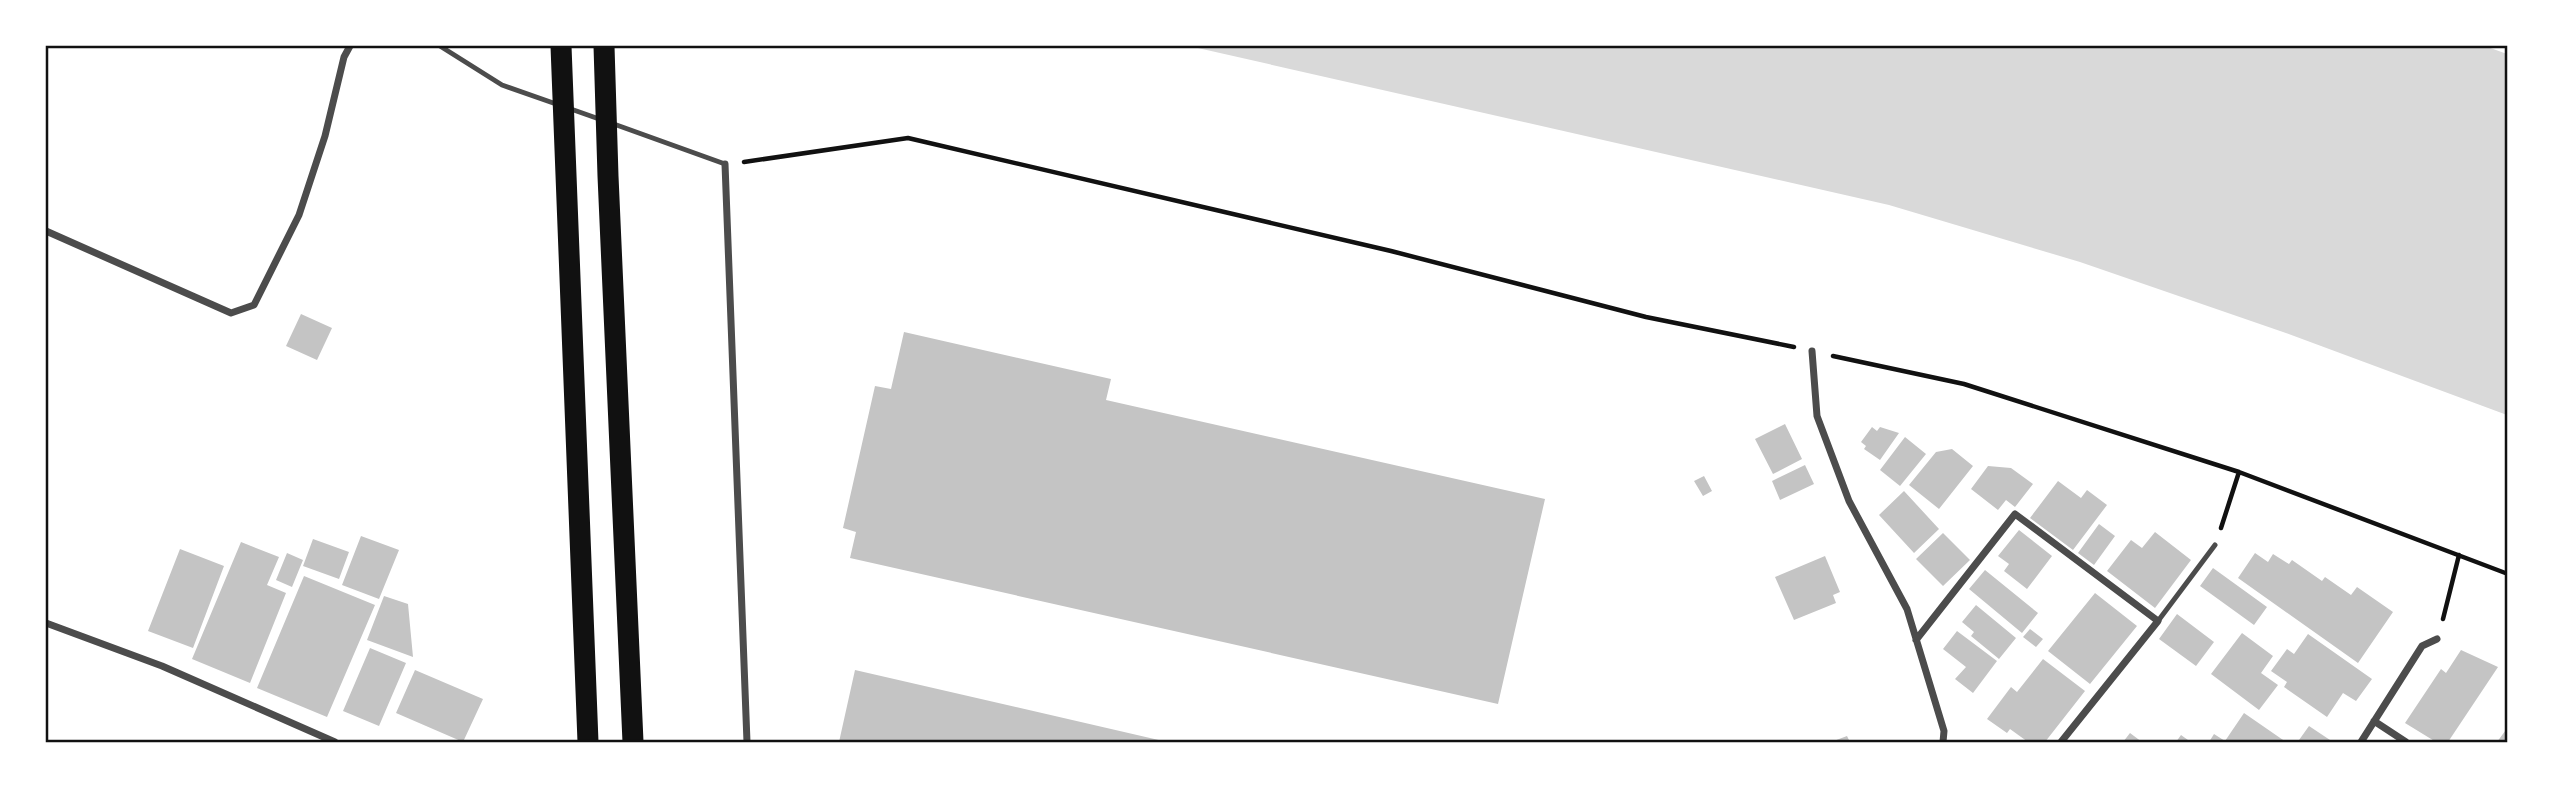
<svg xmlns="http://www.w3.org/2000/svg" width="2553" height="788" font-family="Manrope,sans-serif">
  <rect width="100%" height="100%" fill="#fff"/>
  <path fill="#d9d9d9" d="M1189,46H2485L2507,54V415L2283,332L2080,262L1889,205Z"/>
  <path fill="#c4c4c4" d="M301,314L332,328L317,360L286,346Z
    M904,332L1111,379L1106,400L1545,499L1498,704L850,558L856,532L843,528L875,386L891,389Z
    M1785,424L1802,459L1773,474L1755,439Z
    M1872,427L1877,431L1880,427L1899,433L1880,460L1864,449L1866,446L1861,442Z
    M1905,437L1926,454L1900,486L1880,470Z
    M1952,449L1973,466L1939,509L1909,485L1936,452Z
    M1805,465L1814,484L1780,500L1772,481Z
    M1988,466L2011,468L2033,484L2015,507L2006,500L1998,510L1971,489Z
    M1704,476L1712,491L1703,496L1694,481Z
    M2058,481L2081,498L2087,490L2107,505L2073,550L2030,518Z
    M1904,491L1939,529L1914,553L1879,515Z
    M2099,524L2115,536L2094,565L2078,553Z
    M2019,530L2052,556L2027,589L2004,571L2009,564L1998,556Z
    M2155,532L2191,560L2155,608L2107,571L2131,540L2142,548Z
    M1943,533L1970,560L1943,586L1916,559Z
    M361,536L399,550L379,599L342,585Z
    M313,539L349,552L339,579L303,566Z
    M241,542L279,557L267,585L286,593L250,683L192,659Z
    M180,549L224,566L193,648L148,631Z
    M287,553L303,560L292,587L276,580Z
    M2255,553L2268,562L2273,554L2289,564L2292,560L2322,581L2325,577L2351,595L2357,587L2393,612L2358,663L2238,578Z
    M1825,556L1840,592L1833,595L1836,603L1794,620L1775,577Z
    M2213,568L2267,607L2254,625L2200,586Z
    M1985,570L2038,613L2022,633L1969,589Z
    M304,576L375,605L327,717L257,688Z
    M2095,593L2137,626L2090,684L2048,651Z
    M384,596L408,604L413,657L367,640Z
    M1976,605L2016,638L1999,659L1971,636L1974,632L1962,622Z
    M2177,614L2214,642L2196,666L2159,639Z
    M2030,629L2043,639L2036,647L2023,637Z
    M1957,631L1997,661L1973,693L1955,679L1966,667L1943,649Z
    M2242,633L2273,656L2261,673L2278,685L2259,710L2211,674Z
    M2308,634L2372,679L2356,701L2343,693L2327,717L2284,687L2287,682L2271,671L2287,649L2294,654Z
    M370,648L406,663L379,726L343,711Z
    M2461,650L2498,667L2448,742H2436L2405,723L2441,669L2446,673Z
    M2043,659L2085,691L2045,742H2028L2010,729L2007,733L1987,719L2011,687L2017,692Z
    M415,670L483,699L463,742L396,713Z
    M855,670L1163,741V742H839Z
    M2244,713L2286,742H2209L2214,734L2225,741Z
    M2309,726L2333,742H2304L2299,740Z
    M2508,727V742H2497Z
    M2130,733L2142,742H2123Z
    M2181,735L2188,740L2186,742H2176Z
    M1847,736L1850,742H1831Z"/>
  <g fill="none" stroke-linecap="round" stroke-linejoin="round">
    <path stroke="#111" stroke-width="4.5" d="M744,162L908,138L1391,251L1646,317L1794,347
      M1833,356L1964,384L2239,472L2508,574
      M2221,528L2239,472
      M2443,619L2459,555"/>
    <path stroke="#4c4c4c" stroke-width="5" d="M440,46L502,85L559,105
      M568,108L602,120
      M611,123L725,164
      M2158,621L2215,545"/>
    <path stroke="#4c4c4c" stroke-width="7" d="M725,164L747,742
      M46,231L231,313L254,305L299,215L325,136L344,57L350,46
      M1812,351L1817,416L1849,501L1907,609L1944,731L1943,742
      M46,623L162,666L335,742
      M1916,640L2015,514L2158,621L2061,742
      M2374,721L2406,742
      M2361,742L2422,646L2437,639"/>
    <path stroke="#111" stroke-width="21" d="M561,46L588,742
      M604,46L608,176L633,742"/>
  </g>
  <rect width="2553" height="788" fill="none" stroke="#ffffff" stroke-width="94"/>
  <rect x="47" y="47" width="2459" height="694" fill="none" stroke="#111" stroke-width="2.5"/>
</svg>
